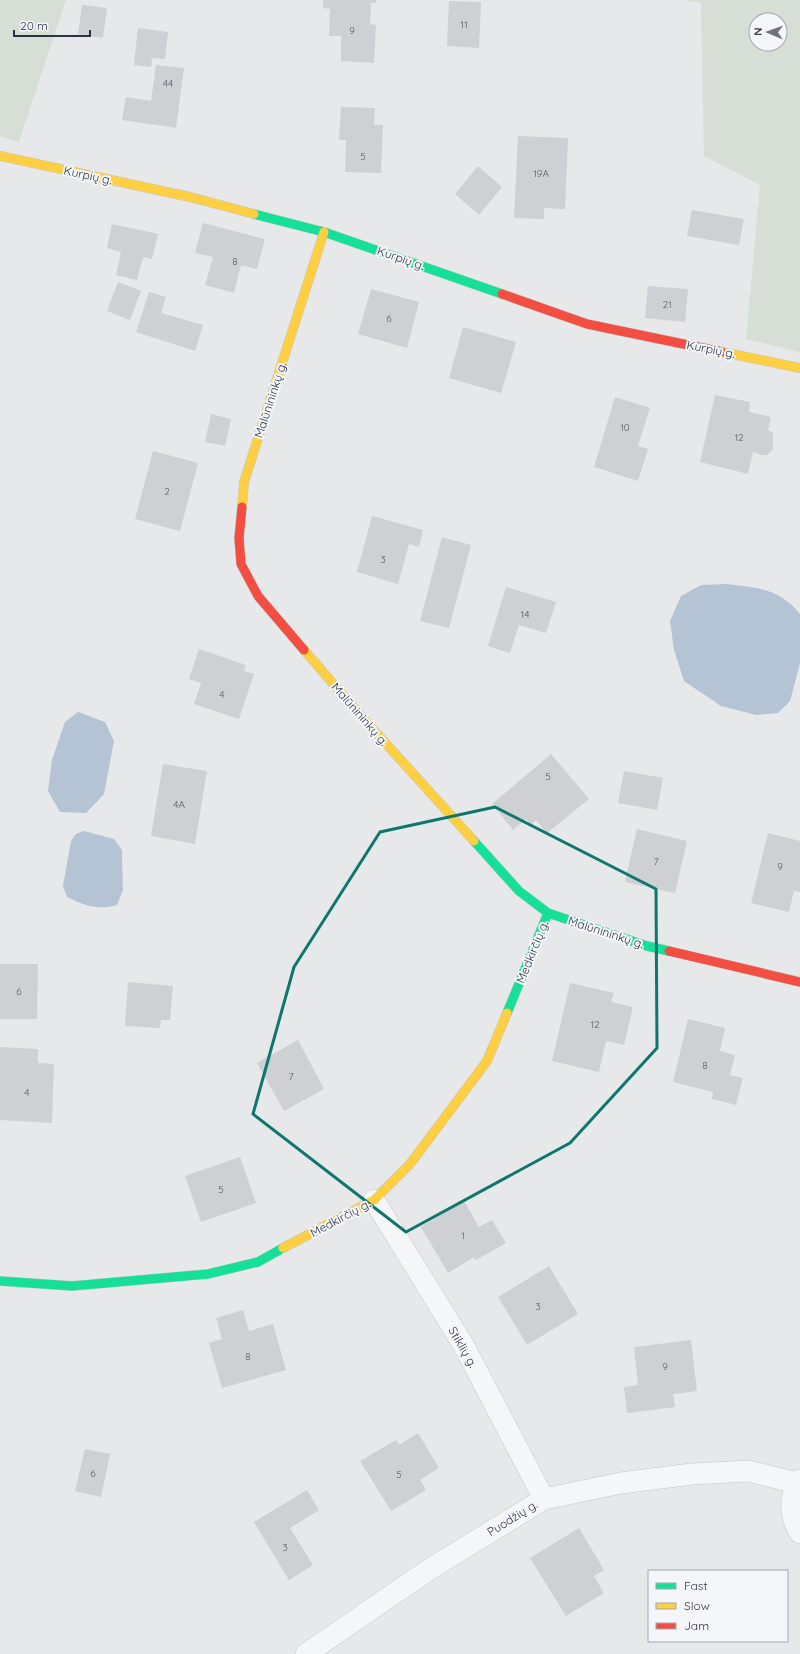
<svg xmlns="http://www.w3.org/2000/svg" width="800" height="1654" font-family="Quicksand,sans-serif">
  <rect width="100%" height="100%" fill="#e6e8ea"/>
  <path fill="#d6ded6" fill-rule="evenodd" d="M0,0H66L19,142L0,136Z
    M683,0H800V352L746,339L760,185L704,156L701,3ZM756,20H780V44H756Z"/>
  <path fill="#b4c4d5" d="M727,584C758,588 778,588 800,614V663L790,701L778,713L756,715L721,706L684,681L674,650L670,621L681,596L701,585Z
    M78,712L105,722L114,741L104,794L86,813L60,812L48,791L52,760L65,722Z
    M84,831L114,839L122,850V860L123,890L117,905C99,911 83,905 67,897L63,886L71,841L76,834Z"/>
  <path fill="#ced0d3" d="M323,0H376V3H371L370,24L376,25L374,63L341,61V36H329L330,9L323,8Z
    M449,1L481,2L479,48L447,46Z
    M82,5L107,8L103,38L78,34Z
    M138,28L168,32L165,59L152,58L151,67L134,65Z
    M156,65L184,68L176,128L122,120L126,97L151,101Z
    M341,107L375,108L374,125H383L381,173L345,172L346,140H339Z
    M518,136L568,138L565,209L544,208V219L514,218Z
    M478,166L502,187L479,215L455,194Z
    M692,210L744,219L739,245L687,236Z
    M203,223L265,239L257,269L241,265L234,293L205,285L213,257L195,253Z
    M112,224L158,234L152,259L143,257L137,280L116,275L121,252L107,248Z
    M118,282L141,291L130,320L107,311Z
    M648,286L688,289L685,322L645,318Z
    M371,289L419,302L407,348L358,334Z
    M149,292L166,297L161,313L203,325L195,351L136,332Z
    M463,327L516,342L501,393L449,378Z
    M715,395L750,402L749,412L771,417L768,430L773,433V449L767,455H761L753,452L748,474L700,462Z
    M615,397L650,408L638,446L648,449L638,481L594,467Z
    M211,414L231,419L225,446L205,442Z
    M153,451L198,463L180,531L135,519Z
    M372,516L423,530L419,547L409,544L398,584L357,572Z
    M442,537L471,545L449,628L420,621Z
    M506,587L556,602L546,633L519,625L510,653L488,646Z
    M199,649L246,665L244,671L254,674L239,719L194,704L201,683L189,679Z
    M551,754L589,799L547,833L536,820L531,825L526,819L513,830L492,804Z
    M163,764L207,771L195,844L151,836Z
    M624,771L663,778L657,810L618,803Z
    M637,829L687,841L675,893L625,882Z
    M768,833L800,841V892L794,891L789,912L751,903Z
    M0,964H38L37,1019H0Z
    M128,982L173,986L170,1020H161L160,1028L125,1026Z
    M570,983L614,993L611,1002L633,1007L624,1045L606,1041L599,1072L552,1061Z
    M688,1019L725,1028L720,1051L735,1055L730,1075L743,1078L736,1105L712,1099L713,1092L673,1082Z
    M298,1040L324,1089L284,1111L257,1063Z
    M0,1047L38,1049V1063L54,1064L52,1123L0,1120Z
    M240,1157L256,1203L201,1222L185,1176Z
    M464,1201L479,1227L492,1220L506,1243L476,1260L474,1257L448,1273L421,1227Z
    M549,1266L578,1314L527,1345L498,1297Z
    M243,1310L249,1331L273,1324L286,1370L222,1388L209,1343L222,1339L216,1318Z
    M691,1340L697,1391L673,1394L675,1407L627,1413L624,1387L638,1385L634,1347Z
    M418,1433L439,1468L420,1480L426,1490L391,1511L360,1461L396,1440L399,1445Z
    M85,1449L110,1454L101,1497L75,1491Z
    M307,1490L319,1510L290,1528L313,1565L289,1580L254,1522Z
    M579,1528L604,1570L594,1576L604,1593L566,1616L530,1558Z"/>
  <g fill="none" stroke-linecap="round" stroke-linejoin="round">
    <g stroke="#c4c6c8" stroke-width="22">
      <path id="street" d="M374,1200L464,1346L544,1499
        M800,1480C788,1495 790,1518 800,1533
        M306,1654L430,1569L544,1499L621,1483L692,1474L748,1471L797,1483"/>
    </g>
    <g stroke="#c4c6c8" stroke-width="10">
      <path id="fast" d="M254,214L324,232L502,294
        M474,841L519,891L548,913L647,946L669,951
        M507,1013L548,913
        M0,1281L72,1286L208,1274L258,1262L283,1248"/>
    </g>
    <g stroke="#c4c6c8" stroke-width="10">
      <path id="slow" d="M0,156L190,197L254,214
        M722,352L800,368
        M242,507L244,482L324,232
        M304,650L361,716L474,841
        M283,1248L374,1200L410,1164L487,1061L507,1013"/>
    </g>
    <g stroke="#c4c6c8" stroke-width="10">
      <path id="jam" d="M502,294L587,324L722,352
        M242,507L239,538L241,564L258,596L304,650
        M669,951L800,982"/>
    </g>
    <use href="#street" stroke="#f5f6f7" stroke-width="21"/>
    <use href="#fast" stroke="#16e098" stroke-width="9"/>
    <use href="#slow" stroke="#ffcf43" stroke-width="9"/>
    <use href="#jam" stroke="#f24e42" stroke-width="9"/>
  </g>
  <path fill="none" stroke="#0f766e" stroke-width="3" stroke-linejoin="round" d="M495,807L656,889L657,1048L570,1143L406,1232L253,1114L294,967L380,832Z"/>
  <g text-anchor="middle" dominant-baseline="central" stroke-width="4" stroke-linejoin="round" paint-order="stroke">
    <g font-size="10" fill="#545c69">
      <text x="464" y="24">11</text>
      <text x="352" y="30">9</text>
      <text x="168" y="83">44</text>
      <text x="363" y="156">5</text>
      <text x="541" y="173">19A</text>
      <text x="235" y="261">8</text>
      <text x="667" y="304">21</text>
      <text x="389" y="318">6</text>
      <text x="625" y="427">10</text>
      <text x="739" y="437">12</text>
      <text x="167" y="491">2</text>
      <text x="383" y="559">3</text>
      <text x="525" y="614">14</text>
      <text x="222" y="694">4</text>
      <text x="548" y="776">5</text>
      <text x="179" y="804">4A</text>
      <text x="656" y="861">7</text>
      <text x="780" y="866">9</text>
      <text x="19" y="991">6</text>
      <text x="595" y="1024">12</text>
      <text x="705" y="1065">8</text>
      <text x="291" y="1076">7</text>
      <text x="27" y="1092">4</text>
      <text x="221" y="1189">5</text>
      <text x="463" y="1235">1</text>
      <text x="538" y="1306">3</text>
      <text x="248" y="1356">8</text>
      <text x="665" y="1366">9</text>
      <text x="93" y="1473">6</text>
      <text x="399" y="1474">5</text>
      <text x="285" y="1547">3</text>
    </g>
    <g font-size="12" fill="#2b3445" stroke="#f4f6f9">
      <text transform="translate(88 175) rotate(12)">Kurpių g.</text>
      <text transform="translate(401 258) rotate(19)">Kurpių g.</text>
      <text transform="translate(711 349) rotate(11)">Kurpių g.</text>
      <text transform="translate(270 400) rotate(-72)">Malūnininkų g.</text>
      <text transform="translate(360 714) rotate(49)">Malūnininkų g.</text>
      <text transform="translate(606 932) rotate(18)">Malūnininkų g.</text>
      <text transform="translate(532 952) rotate(-68)">Medkirčių g.</text>
      <text transform="translate(340 1218) rotate(-28)">Medkirčių g.</text>
      <text transform="translate(463 1347) rotate(60)">Stiklių g.</text>
      <text transform="translate(512 1518) rotate(-32)">Puodžių g.</text>
    </g>
  </g>
  <rect x="648" y="1570" width="140" height="72" fill="#f4f6f9" stroke="#a4a8b1"/>
  <rect x="656" y="1583" width="20" height="6" fill="#16e098" stroke="#a4a8b1"/>
  <text x="684" y="1590" font-size="12" fill="#2b3445">Fast</text>
  <rect x="656" y="1603" width="20" height="6" fill="#ffcf43" stroke="#a4a8b1"/>
  <text x="684" y="1610" font-size="12" fill="#2b3445">Slow</text>
  <rect x="656" y="1623" width="20" height="6" fill="#f24e42" stroke="#a4a8b1"/>
  <text x="684" y="1630" font-size="12" fill="#2b3445">Jam</text>
  <g transform="translate(768 32) rotate(272)"><circle r="19" fill="#f4f6f9" stroke="#a4a8b1"/>
  <path d="M0-3L7 15L0 10L-7 15Z" fill="#6c737f"/>
  <text y="-6" font-size="11" font-weight="bold" text-anchor="middle" fill="#2b3445">N</text>
  </g>
  <path d="M14 30v6h76v-6" fill="none" stroke="#2b3445" stroke-width="2"/>
  <text x="20" y="30" font-size="12" fill="#2b3445" stroke="#f4f6f9" stroke-width="3" paint-order="stroke">20 m</text>
</svg>
